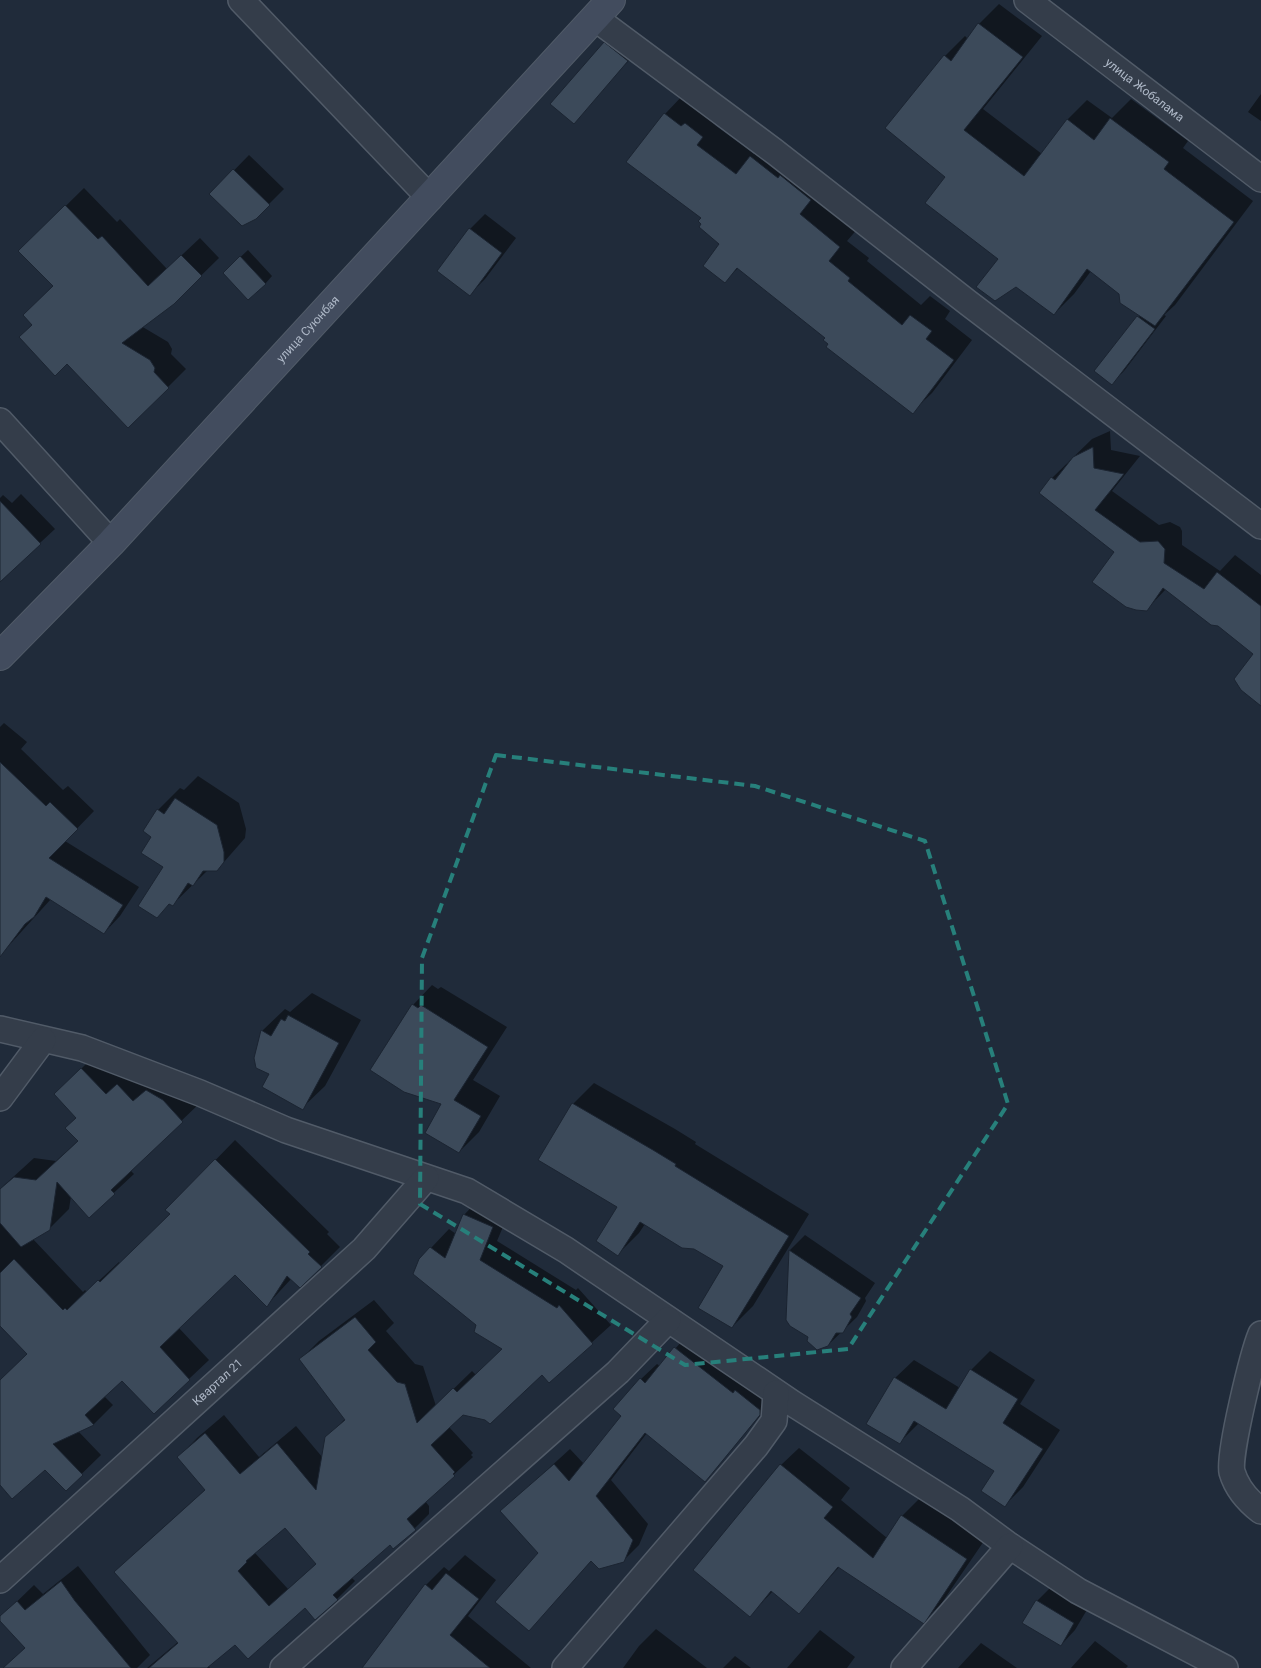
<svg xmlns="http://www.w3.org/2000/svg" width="1261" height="1668" font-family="Roboto,sans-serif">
  <rect width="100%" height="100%" fill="#202b3a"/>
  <path fill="#0007" fill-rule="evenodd" d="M999,4L1042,36L983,109L1042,154L1067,120L1087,100L1112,118L1131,99L1188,141L1183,148L1253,201L1175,305L1164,315L1166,316L1124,371L1111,384L1140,315L1120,293L1091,271L1074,294L1054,314L1000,259L946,177L945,56L965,36L968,39L979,24Z
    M619,28L642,46L573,122L605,43Z
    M684,94L721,117L715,125L754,154L771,137L859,227L847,241L869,258L867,261L921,305L930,296L950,311L945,319L972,340L932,393L912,412L830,344L827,338L739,267L725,281L721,244L703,223L665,114Z
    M1261,94V121L1248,112Z
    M249,155L284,189L255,218L211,194Z
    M84,188L117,222L120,219L167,269L200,238L219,258L173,303L141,326L168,342L172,349L171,354L186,369L129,426L34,325L54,286L20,251Z
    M485,214L516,238L485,279L470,294V229Z
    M248,250L272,276L265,284L232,265Z
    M1110,431L1111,450L1140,456L1112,491L1159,525L1170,522L1180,527L1182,531V545L1220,571L1235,555L1261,575V704L1255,654L1219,625L1166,589L1146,610L1115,552L1052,478L1092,439Z
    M21,494L55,529L0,580V498L3,495L12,503Z
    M4,723L27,742L21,749L63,790L68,786L94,811L65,841L139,887L120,916L104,933L51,899L3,952L0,950V727Z
    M198,776L239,803L246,829L245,838L217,870H208L172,905L165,867L153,837L158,810L180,788L184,790Z
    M432,985L438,989L441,987L507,1027L473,1080L500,1096L479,1132L459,1152L413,1005Z
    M312,993L361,1020L325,1086L302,1108L271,1074L262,1031L285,1009L290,1012Z
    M101,1049L201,1102L130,1170L134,1174L89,1216L71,1196L69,1209L49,1229L32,1238L83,1292L85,1290L87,1292L119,1262L120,1264L172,1214L167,1210L235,1140L329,1232L327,1234L340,1247L321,1266L292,1278L267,1305L235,1273L178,1327L209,1360L154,1412L122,1379L104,1396L113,1405L94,1424L78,1431L101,1455L66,1489L45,1468L0,1484V1382L28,1354L0,1324V1189L34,1158L56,1161L79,1140L75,1075Z
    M594,1083L675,1129L696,1142L695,1144L809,1214L753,1306L732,1327L725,1266L695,1247L645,1224L639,1233L618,1254L619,1207L573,1104Z
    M482,1196L511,1208L497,1241L576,1290L578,1288L611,1325L549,1381L542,1373L485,1419L463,1414L449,1427L473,1453L471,1455L473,1457L425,1501L429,1506V1514L411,1532L390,1543L351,1577L355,1581L337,1599L305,1607L235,1643L208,1665L210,1668H147L178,1642L134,1554L206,1489L179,1457L197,1438L224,1415L259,1457L296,1426L323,1458L326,1438L346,1418L301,1359L319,1341L374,1300L394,1323L386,1331L415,1364L423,1366L436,1406L472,1371L476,1375L503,1349L478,1325L431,1248L449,1229L456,1234L464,1215ZM285,1526L317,1563L288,1589L255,1553Z
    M805,1235L875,1283L865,1298L866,1301L857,1317L828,1345L809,1336L787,1320L790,1250Z
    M690,1332L775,1398L705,1480L647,1433L611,1480L648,1524L639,1545L623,1561L592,1560L529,1630L540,1553L502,1511L570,1449L584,1464L623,1416L641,1379L657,1364L660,1366Z
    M990,1351L1035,1380L1020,1404L1060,1430L1023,1487L1005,1505L996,1471L919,1423L899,1443L895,1378L914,1360L960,1388L971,1370Z
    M799,1448L850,1488L841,1500L887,1538L902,1516L920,1498L984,1541L941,1604L923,1622L840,1566L799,1612L773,1591L750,1615L781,1465Z
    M465,1555L496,1580L468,1616L531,1668H363L426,1585L444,1567L449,1571Z
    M78,1566L150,1655L137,1668H5L26,1648L0,1618L34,1585L43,1594Z
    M1052,1586L1088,1608L1075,1630L1061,1645L1037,1601Z
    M656,1629L707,1668H623L639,1646Z
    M820,1630L855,1657L847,1668H787Z
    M1095,1641L1128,1666L1126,1668H1071Z
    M981,1643L1017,1668H958Z
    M735,1656L751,1668H723Z"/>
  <path fill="#3c4a5a" stroke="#1b2431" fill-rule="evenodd" d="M978,23L1023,57L964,130L1024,176L1067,119L1094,140L1110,118L1169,162L1164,169L1234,222L1155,326L1120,303L1119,294L1087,269L1054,315L1016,287L995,301L976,287L998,259L925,203L945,177L885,128L944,55L951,61Z
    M604,42L628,61L574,124L550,104Z
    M664,113L681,126L685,123L703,137L697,145L736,174L750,156L778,178L780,175L811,200L800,214L840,247L829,261L850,278L848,281L902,325L910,315L932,331L926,339L954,360L913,414L826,347L828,344L823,340L825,338L737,268L725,283L703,266L719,244L699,227L701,224L698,221L701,218L626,162Z
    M233,169L270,205L256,219L242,226L209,194Z
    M65,205L98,239L102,236L148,286L181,255L202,276L174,304L122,343L150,360L155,368L154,372L169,388L128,428L67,364L55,376L19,337L32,325L23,315L53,286L18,251Z
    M469,228L502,253L470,296L437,271Z
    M240,256L266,284L248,300L223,273Z
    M1137,316L1155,329L1112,385L1094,371Z
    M1093,447L1094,468L1124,474L1095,510L1140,542L1158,541L1165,549L1164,563L1204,589L1217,572L1261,606V706L1241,690L1234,679L1253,654L1218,626L1211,625L1163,588L1147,611L1136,610L1126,607L1092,582L1114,552L1039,493L1051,477L1055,480L1073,457Z
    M0,501L41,544L0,582Z
    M0,762L46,806L50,802L78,829L49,858L123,905L104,934L46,897L34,917L25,924L0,957Z
    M175,798L217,825L224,852V862L217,871H203L193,886L188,883L173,906L169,904L157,918L138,906L163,867L141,853L151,837L143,831L157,809L164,814Z
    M412,1004L418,1008L421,1005L488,1047L454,1100L481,1116L459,1153L425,1133L441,1104L404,1092L370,1070Z
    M288,1015L339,1043L303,1110L262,1087L269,1074L256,1068L254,1058L261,1030L271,1036L281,1019L285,1021Z
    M81,1068L106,1094L117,1084L133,1101L146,1090L163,1100L183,1122L111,1190L115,1194L89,1218L57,1182L50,1230L21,1247L0,1223V1189L14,1177L36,1180L78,1141L65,1128L76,1118L54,1094Z
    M572,1103L653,1150L676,1164L675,1166L789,1236L732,1328L698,1308L723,1266L694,1249L682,1248L640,1222L618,1256L596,1241L617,1207L538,1160Z
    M215,1159L310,1252L308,1254L322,1267L300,1288L287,1276L267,1307L235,1275L160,1347L190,1380L154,1414L122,1381L85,1415L94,1425L53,1444L83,1475L66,1491L45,1470L12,1499L0,1485V1380L27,1354L0,1326V1273L14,1259L63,1310L65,1308L67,1310L98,1280L100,1282L170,1214L165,1210Z
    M463,1214L493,1227L480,1260L557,1308L559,1305L593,1344L549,1383L542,1375L490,1424L485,1420L463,1415L431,1445L455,1472L453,1474L455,1476L407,1519L416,1530L393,1549L390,1545L333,1595L338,1600L315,1620L305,1608L248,1659L235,1645L207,1668H149L178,1643L114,1572L205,1490L177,1457L205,1433L240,1474L277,1443L316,1490L325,1437L345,1420L299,1359L355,1317L376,1342L368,1350L397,1382L405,1384L417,1423L453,1388L457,1392L502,1349L474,1332L476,1325L413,1274L419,1259L430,1247L445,1258ZM285,1528L316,1564L269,1606L238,1571L247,1562L246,1561Z
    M789,1250L861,1298L850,1314L852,1317L843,1333H836L828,1346L817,1350L807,1341L808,1337L790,1326L786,1320Z
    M674,1347L733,1393L735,1390L760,1410V1415L705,1482L645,1433L596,1496L633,1540L624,1562L599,1569L591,1561L529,1631L495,1602L538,1553L500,1511L554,1464L569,1481L621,1416L613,1409L640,1378L645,1383Z
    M970,1369L1018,1399L1003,1423L1043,1449L1005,1507L981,1491L994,1471L914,1421L900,1444L866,1424L894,1377L946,1409Z
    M780,1464L833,1507L824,1518L873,1558L901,1515L967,1559L924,1624L838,1567L799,1614L771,1591L750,1617L693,1570Z
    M446,1573L479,1599L450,1635L490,1668H362L425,1584L432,1590Z
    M61,1581L75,1601L131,1668H3L25,1648L0,1621V1616L17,1601L25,1610Z
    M1036,1600L1074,1623L1061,1646L1022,1623Z"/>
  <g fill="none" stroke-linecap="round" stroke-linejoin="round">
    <g stroke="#515b68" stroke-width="28">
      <g id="street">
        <path d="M241,0L430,198"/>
        <path id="s1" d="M1027,0L1261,179"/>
        <path d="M595,18L775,152L967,302L1261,526"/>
        <path d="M0,421L111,543"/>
        <path d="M0,1029L82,1048L200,1093L286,1130L467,1191L566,1250L792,1403L960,1509L1010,1546L1078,1591L1225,1668"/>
        <path d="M0,1098L43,1040"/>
        <path d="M1261,1334C1253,1353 1228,1455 1232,1472C1237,1489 1248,1501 1261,1511"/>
        <path id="s2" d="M0,1580L364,1249L426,1178"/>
        <path d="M283,1668L618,1372L668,1320"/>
        <path d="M565,1668L756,1446L774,1421L776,1393"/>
        <path d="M904,1668L1010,1546"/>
      </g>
    </g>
    <g stroke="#515b68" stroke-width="30">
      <g id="secondary">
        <path id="s3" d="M0,656L111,543L611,0"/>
      </g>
    </g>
    <use href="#street" stroke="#343d4a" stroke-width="25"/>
    <use href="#secondary" stroke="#424c5e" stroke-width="28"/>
  </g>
  <path fill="none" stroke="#27807b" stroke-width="4" stroke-dasharray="10 6" stroke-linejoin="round" d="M496,755L755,786L925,841L1008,1104L848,1349L685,1365L420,1204L422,958Z"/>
  <g text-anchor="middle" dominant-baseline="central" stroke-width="5" stroke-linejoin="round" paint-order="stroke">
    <g font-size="12" fill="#aeb8c7" stroke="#19222f">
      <text stroke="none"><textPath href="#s1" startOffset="148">улица Жобалама</textPath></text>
      <text stroke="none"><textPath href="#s3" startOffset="449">улица Суюнбая</textPath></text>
      <text stroke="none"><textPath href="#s2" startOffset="294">Квартал 21</textPath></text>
    </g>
  </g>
</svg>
